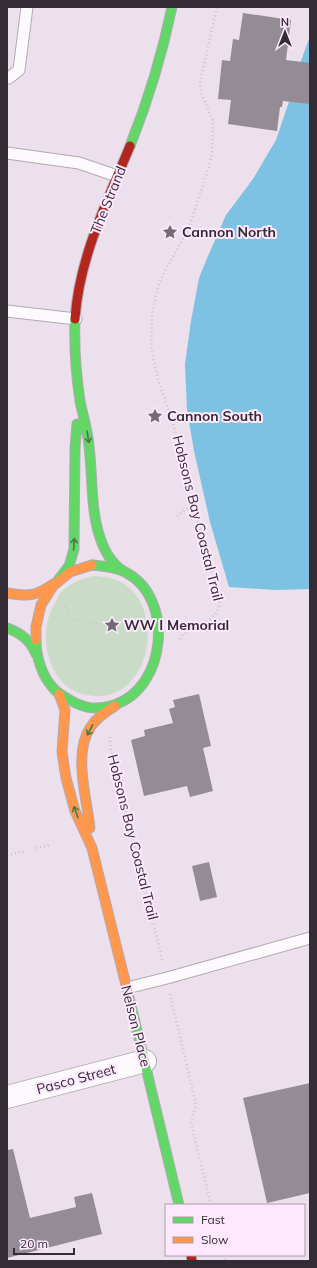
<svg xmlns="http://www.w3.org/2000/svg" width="317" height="1268" font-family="Mulish,sans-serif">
  <rect width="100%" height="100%" fill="#ebe0eb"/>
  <path fill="#cadcc8" d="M95,576C103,577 111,577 119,581C170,607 150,708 87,695C73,693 60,683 54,670C43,649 43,621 56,601C58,597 60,593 62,591C72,582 83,578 95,576Z"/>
  <path fill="#7dc1e3" d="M310,36V589L276,590L229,587L210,522L194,451L187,410L185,364L191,321L199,278L208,256L226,215L253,179L276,140L295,84L297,72Z"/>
  <path fill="#948c94" d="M243,13L291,20L286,60L310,63V104L283,101L282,107H280L277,131L228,124L231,100L218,99L222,60L230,61L233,39L239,40Z
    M199,694L211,746L203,748L213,791L190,797L187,786L144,796L131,740L145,736L144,730L173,723L169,709L175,707L173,700Z
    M209,862L217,897L200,901L192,866Z
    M310,1083V1193L267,1203L243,1098Z
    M13,1149L30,1218L76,1207L74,1197L92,1193L102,1234L7,1258V1150Z"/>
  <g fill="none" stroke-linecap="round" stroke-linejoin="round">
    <g stroke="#b2aab2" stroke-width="13">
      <path id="lane" d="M7,78H9L19,70L27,7
        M7,153L79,163L117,176
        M7,311L76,319
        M127,988L167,978L310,938"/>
    </g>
    <g stroke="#b2aab2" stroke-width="24">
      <path id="street" d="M7,1097L145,1061"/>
    </g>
    <g stroke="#b2aab2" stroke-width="11">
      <path id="fast" d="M130,146C148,101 162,55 172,7
        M75,319C74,346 76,374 80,401C83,416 88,431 89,446C93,478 90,513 102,543C107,556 115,567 127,573
        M59,579L69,566L74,549L75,448L77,424
        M7,628C21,633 30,640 36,654
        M36,640C36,657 42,677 55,690C58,693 62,695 65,697C82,708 94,711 114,705C167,688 175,597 125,572C115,567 103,566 92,565
        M127,989L179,1205"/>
    </g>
    <g stroke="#b2aab2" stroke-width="11">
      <path id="slow" d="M7,593C30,597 36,596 55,583
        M36,640V627L41,605L53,586L70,572L92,565
        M59,694L65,710L62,752L66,778L75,811L92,848L127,989
        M90,828C87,799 73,754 90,728C96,718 105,712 115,706"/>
    </g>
    <g stroke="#b2aab2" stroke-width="11">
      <path id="jam" d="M75,319C79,258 107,202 130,146
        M191,1255L192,1261"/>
    </g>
    <path stroke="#c9c6ca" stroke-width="2.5" stroke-dasharray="1 3" stroke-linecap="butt" d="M177,516L193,504
      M65,606L71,619L106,625
      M180,639C193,618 220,628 220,597L193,504L173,422L158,380L151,347L152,316L157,291L161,279L189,227L207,173L212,155L213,121L201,93L200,83L217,7
      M110,737L111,750L163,963
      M36,848L50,845
      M7,855L26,851
      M170,994L196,1105L191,1123L211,1205
      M224,1255L226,1261"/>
    <use href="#lane" stroke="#fcfafc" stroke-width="11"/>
    <use href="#street" stroke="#fcfafc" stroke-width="22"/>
    <use href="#fast" stroke="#63d668" stroke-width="9"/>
    <use href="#slow" stroke="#ff974d" stroke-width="9"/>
    <use href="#jam" stroke="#b3261e" stroke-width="9"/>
  </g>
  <defs><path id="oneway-shaft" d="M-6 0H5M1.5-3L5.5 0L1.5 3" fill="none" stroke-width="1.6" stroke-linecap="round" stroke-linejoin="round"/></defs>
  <g stroke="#49784b">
    <use href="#oneway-shaft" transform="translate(88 437) rotate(81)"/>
    <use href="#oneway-shaft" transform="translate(74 544) rotate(-86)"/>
    <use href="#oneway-shaft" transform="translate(90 730) rotate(117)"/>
    <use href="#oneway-shaft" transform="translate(76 812) rotate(-110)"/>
  </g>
  <defs>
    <g id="sight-bare" transform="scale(1.2)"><path d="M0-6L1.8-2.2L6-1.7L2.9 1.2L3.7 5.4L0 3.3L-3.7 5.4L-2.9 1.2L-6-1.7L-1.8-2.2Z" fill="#746b74" stroke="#fde8fd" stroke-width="2.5" paint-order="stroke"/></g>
  </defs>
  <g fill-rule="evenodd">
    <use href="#sight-bare" x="170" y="232"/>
    <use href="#sight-bare" x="155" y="416"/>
    <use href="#sight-bare" x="112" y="625"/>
  </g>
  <g text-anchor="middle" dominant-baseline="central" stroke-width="4" stroke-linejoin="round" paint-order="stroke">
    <g font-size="14" fill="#342c34" stroke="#fde8fd">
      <text transform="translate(108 200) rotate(-68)">The Strand</text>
      <text transform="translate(198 518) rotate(76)">Hobsons Bay Coastal Trail</text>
      <text transform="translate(133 837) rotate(76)">Hobsons Bay Coastal Trail</text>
      <text transform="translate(136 1026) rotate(76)">Nelson Place</text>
      <text transform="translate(76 1079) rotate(-15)">Pasco Street</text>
    </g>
    <g font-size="14" font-weight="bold" fill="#342c34" stroke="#fde8fd" text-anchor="start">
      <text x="182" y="232">Cannon North</text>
      <text x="167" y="416">Cannon South</text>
      <text x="124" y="625">WW I Memorial</text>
    </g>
  </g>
  <rect width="317" height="1268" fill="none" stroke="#342c34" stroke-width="16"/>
  <rect x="165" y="1204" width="140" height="52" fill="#fde8fd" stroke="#ad9dad"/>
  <rect x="173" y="1217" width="20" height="6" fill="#63d668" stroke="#ad9dad"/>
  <text x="201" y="1224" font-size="12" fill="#342c34">Fast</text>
  <rect x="173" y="1237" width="20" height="6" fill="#ff974d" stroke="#ad9dad"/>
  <text x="201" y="1244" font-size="12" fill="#342c34">Slow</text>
  <g transform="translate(285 32)" stroke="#fde8fd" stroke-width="3" paint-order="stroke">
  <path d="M0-3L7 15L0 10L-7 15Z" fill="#342c34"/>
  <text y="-6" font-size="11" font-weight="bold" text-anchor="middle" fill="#342c34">N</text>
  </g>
  <path d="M14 1248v6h60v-6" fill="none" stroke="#342c34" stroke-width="2"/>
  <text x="20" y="1248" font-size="12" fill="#342c34" stroke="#fde8fd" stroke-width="3" paint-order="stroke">20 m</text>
</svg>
